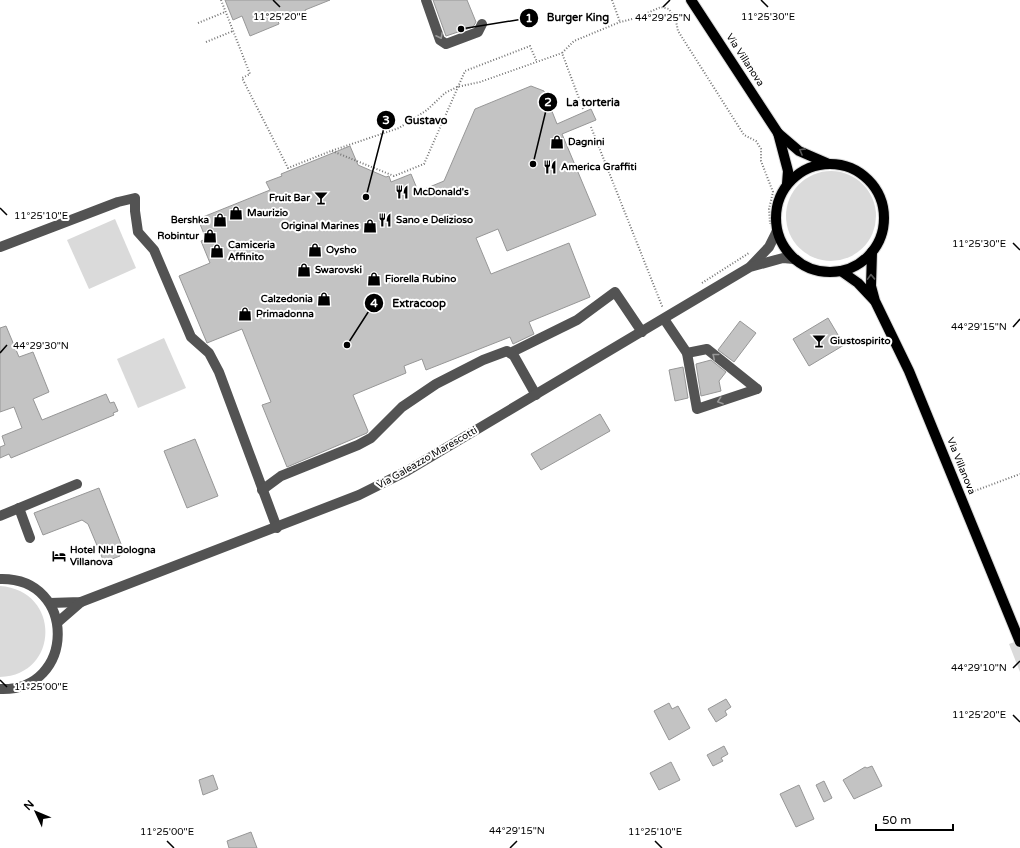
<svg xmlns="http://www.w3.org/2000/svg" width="1020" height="848" font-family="'Varela Round',sans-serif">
<rect width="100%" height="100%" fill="#fff"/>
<g fill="#dadada">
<circle cx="831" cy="216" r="45"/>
<path d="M 115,219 L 136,268 L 89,289 L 67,240 Z"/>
<path d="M 164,338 L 186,388 L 138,408 L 117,359 Z"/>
<path d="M 0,586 C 61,590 60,675 0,677 Z"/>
<path d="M 1020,640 L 1020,672 L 1009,644 Z"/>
</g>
<g fill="#c3c3c3" stroke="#979797">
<path d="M 225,0 L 330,0 L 305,10 L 306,13 L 295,17 L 294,14 L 278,21 L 279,24 L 250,36 L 242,16 L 233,20 Z"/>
<path d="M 433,0 L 467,0 L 476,22 L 473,27 L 446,36 Z"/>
<path d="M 531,86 L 544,91 L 557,124 L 591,109 L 596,120 L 562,134 L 596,215 L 507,251 L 498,229 L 476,238 L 491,274 L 569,243 L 590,297 L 529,322 L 534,334 L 513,344 L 510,337 L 426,370 L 422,359 L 404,366 L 406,373 L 353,395 L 368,431 L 367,433 L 287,467 L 262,405 L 271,402 L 242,329 L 207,343 L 179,276 L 210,263 L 201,241 L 206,239 L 198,219 L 270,190 L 266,182 L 282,176 L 281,174 L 350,146 L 358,165 L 386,177 L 389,176 L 391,182 L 411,174 L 418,191 L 427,188 L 444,181 L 475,109 Z"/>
<path d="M 828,318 L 844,345 L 809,366 L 793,339 Z"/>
<path d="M 740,321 L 756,333 L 734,362 L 718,350 Z"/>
<path d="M 6,326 L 19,357 L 33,352 L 49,392 L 33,399 L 42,420 L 106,394 L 110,403 L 114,402 L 118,411 L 113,413 L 114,415 L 11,458 L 9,454 L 0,458 L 0,447 L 5,445 L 2,436 L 22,428 L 14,407 L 0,412 L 0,328 Z"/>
<path d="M 711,360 L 726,372 L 719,381 L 721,391 L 701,396 L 696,364 Z"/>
<path d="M 683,367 L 688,398 L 675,401 L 669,370 Z"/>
<path d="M 600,414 L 610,431 L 541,470 L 531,454 Z"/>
<path d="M 195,439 L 218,496 L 187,508 L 164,451 Z"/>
<path d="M 99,488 L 123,549 L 118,551 L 120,556 L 104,562 L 88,524 L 82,520 L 43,535 L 34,513 Z"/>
<path d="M 726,699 L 731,707 L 725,711 L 727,715 L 716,722 L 708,709 Z"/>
<path d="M 669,703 L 672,709 L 678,706 L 690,728 L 669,740 L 654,711 Z"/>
<path d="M 724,746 L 728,754 L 721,758 L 723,761 L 713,766 L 707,755 Z"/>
<path d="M 671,762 L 680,780 L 659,790 L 650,773 Z"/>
<path d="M 872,766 L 882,786 L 854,799 L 843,780 L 865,767 L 867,768 Z"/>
<path d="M 213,775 L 218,789 L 203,795 L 199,780 Z"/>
<path d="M 824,781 L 832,798 L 824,802 L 816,785 Z"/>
<path d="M 799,785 L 814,819 L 796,827 L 780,794 Z"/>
<path d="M 251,832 L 257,848 L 229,848 L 227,841 Z"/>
</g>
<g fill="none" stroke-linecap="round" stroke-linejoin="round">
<g stroke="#dbdbdb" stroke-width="12">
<g id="major">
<path d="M 691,0 L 778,133 L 788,171 L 787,184"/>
<path d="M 778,133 L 799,151 L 829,164"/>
<circle cx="830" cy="218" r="54"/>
<path d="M 872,252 L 871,286 L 875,301 L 909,371 L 1020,642"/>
<path d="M 841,271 L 858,283 L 874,300"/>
</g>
</g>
<g stroke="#757575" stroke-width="2" stroke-dasharray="1 2" stroke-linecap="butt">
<path d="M 221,0 L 250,74 L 242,78 L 288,168 L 331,151 L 399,128 L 427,110 L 445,93 L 457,87 L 480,82 L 562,53"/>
<path d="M 612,0 L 620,22"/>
<path d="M 198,23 L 225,12"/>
<path d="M 206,42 L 233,31"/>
<path d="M 583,109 L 562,53 L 574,41 L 620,22 L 636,18 L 661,7 L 669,9 L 676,21 L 678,31 L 744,135 L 756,141 L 761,149 L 761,161 L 773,192 L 769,209 L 770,224"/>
<path d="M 591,127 L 662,306 L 664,306"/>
<path d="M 332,151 L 394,176 L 424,164 L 465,71 L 530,46 L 537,62"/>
<path d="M 702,283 L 749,253"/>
<path d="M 969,493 L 1020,474"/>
</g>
<g stroke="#535353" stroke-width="10">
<path d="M 426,0 L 440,40 L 446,44 L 478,32 L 482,24"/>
<path d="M 0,247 L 118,202 L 135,198 L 135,211 L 138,232 L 154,250 L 191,337 L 209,353 L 219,372 L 277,528"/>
<path d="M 751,266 L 769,247 L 777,231"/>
<path d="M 664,319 L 687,353 L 697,409 L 757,389"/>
<path d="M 510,353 L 577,320 L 615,292 L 642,332"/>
<path d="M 687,353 L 707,349 L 757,389"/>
<path d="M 262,490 L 281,476 L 358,445 L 371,438 L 402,407 L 436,384 L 483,360 L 507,351 L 514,356 L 536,395"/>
<path d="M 19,508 L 30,538"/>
<path d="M 0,516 L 77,484"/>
<path d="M 0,579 C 78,577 76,692 0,689"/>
<path d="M 50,603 L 81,602 L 359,495 L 407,471 L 750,267 L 783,258 L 794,259"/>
<path d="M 58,622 L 81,602"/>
</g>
<use href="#major" stroke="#000" stroke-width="10"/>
</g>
<defs><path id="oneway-chevron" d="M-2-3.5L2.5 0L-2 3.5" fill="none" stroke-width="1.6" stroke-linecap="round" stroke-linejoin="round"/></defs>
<g stroke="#989898">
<use href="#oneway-chevron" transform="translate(440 36) rotate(63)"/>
<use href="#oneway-chevron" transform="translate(715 356) rotate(-141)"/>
<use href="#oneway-chevron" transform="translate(720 401) rotate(161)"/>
</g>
<g stroke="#595959">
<use href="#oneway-chevron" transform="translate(802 151) rotate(-151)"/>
<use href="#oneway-chevron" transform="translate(871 277) rotate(-92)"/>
</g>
<path fill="none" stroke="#000" stroke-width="1.5" d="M 273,0 L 280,7M 761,0 L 768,7M 663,7 L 670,0M 0,208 L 7,215M 1013,243 L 1020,250M 1013,327 L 1020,319M 0,353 L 7,345M 1013,668 L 1020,661M 0,680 L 7,687M 1013,715 L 1020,722M 167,841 L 174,848M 655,841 L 662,848M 510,848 L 517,841"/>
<defs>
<g id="shop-bare" transform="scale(1.08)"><path d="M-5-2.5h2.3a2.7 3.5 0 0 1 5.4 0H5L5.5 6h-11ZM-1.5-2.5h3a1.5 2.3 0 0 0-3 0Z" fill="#000" stroke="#fff" stroke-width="2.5" paint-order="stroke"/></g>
<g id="restaurant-bare" transform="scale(1.08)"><path d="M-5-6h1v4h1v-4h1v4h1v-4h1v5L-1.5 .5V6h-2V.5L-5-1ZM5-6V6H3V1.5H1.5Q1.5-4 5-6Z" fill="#000" stroke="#fff" stroke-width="2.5" paint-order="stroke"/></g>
<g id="bar-bare" transform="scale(1.08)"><path d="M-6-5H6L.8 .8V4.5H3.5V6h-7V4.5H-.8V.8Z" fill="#000" stroke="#fff" stroke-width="2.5" paint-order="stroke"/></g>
<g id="hotel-bare" transform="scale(1.08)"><path d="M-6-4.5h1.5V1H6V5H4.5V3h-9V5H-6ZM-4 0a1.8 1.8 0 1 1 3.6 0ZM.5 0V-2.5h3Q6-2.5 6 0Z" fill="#000" stroke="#fff" stroke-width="2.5" paint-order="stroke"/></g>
</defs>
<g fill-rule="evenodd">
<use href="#shop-bare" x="557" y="142"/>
<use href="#restaurant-bare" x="550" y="167"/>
<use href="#restaurant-bare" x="402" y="192"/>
<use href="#bar-bare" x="321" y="198"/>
<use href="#shop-bare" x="236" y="213"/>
<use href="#shop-bare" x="220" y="220"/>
<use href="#restaurant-bare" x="385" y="220"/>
<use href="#shop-bare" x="370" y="226"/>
<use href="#shop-bare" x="210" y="236"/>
<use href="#shop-bare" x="315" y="250"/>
<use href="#shop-bare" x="217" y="251"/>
<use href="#shop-bare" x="304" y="270"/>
<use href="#shop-bare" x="374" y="279"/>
<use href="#shop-bare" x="324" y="299"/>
<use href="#shop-bare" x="245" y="314"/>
<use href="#bar-bare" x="819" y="341"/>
<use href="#hotel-bare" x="59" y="556"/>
</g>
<g text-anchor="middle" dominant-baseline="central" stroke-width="4" stroke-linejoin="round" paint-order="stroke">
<g font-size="10" fill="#000" stroke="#fff">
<text transform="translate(745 60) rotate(57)">Via Villanova</text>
<text transform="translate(427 458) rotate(-30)">Via Galeazzo Marescotti</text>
<text transform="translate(961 466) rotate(68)">Via Villanova</text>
</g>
<g font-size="10" font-weight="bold" fill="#000" stroke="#fff" text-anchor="start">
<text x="568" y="142">Dagnini</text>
<text x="561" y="167">America Graffiti</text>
<text x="413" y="192">McDonald's</text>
<text x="310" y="198" text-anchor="end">Fruit Bar</text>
<text x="247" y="213">Maurizio</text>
<text x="209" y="220" text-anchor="end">Bershka</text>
<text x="396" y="220">Sano e Delizioso</text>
<text x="359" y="226" text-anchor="end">Original Marines</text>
<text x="199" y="236" text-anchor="end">Robintur</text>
<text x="228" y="245">Camiceria<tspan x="228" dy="12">Affinito</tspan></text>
<text x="326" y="250">Oysho</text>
<text x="315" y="270">Swarovski</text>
<text x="385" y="279">Fiorella Rubino</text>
<text x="313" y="299" text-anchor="end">Calzedonia</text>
<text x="256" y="314">Primadonna</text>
<text x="830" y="341">Giustospirito</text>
<text x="70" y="550">Hotel NH Bologna<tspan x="70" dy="12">Villanova</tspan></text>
</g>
</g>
<g font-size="10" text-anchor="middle" fill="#000" stroke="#fff" stroke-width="4" stroke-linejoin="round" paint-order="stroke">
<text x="280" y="20">11°25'20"E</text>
<text x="768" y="20">11°25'30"E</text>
<text x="663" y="21">44°29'25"N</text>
<text x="41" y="219">11°25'10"E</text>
<text x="979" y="247">11°25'30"E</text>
<text x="979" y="330">44°29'15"N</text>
<text x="41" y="349">44°29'30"N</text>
<text x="979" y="671">44°29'10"N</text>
<text x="41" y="690">11°25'00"E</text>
<text x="979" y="718">11°25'20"E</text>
<text x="517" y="834">44°29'15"N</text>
<text x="167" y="835">11°25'00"E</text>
<text x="655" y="835">11°25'10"E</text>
</g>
<path fill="none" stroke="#000" stroke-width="1.5" d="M461 29L529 18M533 164L548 102M366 197L386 120M347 345L374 303"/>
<g fill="#000" stroke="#fff" stroke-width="1.5">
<circle cx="461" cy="29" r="4"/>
<circle cx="533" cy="164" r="4"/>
<circle cx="366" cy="197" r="4"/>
<circle cx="347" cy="345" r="4"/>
<circle cx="529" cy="18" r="10"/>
<circle cx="548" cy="102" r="10"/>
<circle cx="386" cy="120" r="10"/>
<circle cx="374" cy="303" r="10"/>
</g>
<g font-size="12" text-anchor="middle" font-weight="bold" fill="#fff">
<text x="529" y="22">1</text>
<text x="548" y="106">2</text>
<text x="386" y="124">3</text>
<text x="374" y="307">4</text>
</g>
<g font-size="11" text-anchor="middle" font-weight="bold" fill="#000" stroke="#fff" stroke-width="4" stroke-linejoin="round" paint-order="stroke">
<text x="578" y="21">Burger King</text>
<text x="593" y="106">La torteria</text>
<text x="426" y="124">Gustavo</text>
<text x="419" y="307">Extracoop</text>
</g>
<g transform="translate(36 812) rotate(314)" stroke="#ffffff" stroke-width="3" paint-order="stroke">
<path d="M0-3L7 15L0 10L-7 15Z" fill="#000000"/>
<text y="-6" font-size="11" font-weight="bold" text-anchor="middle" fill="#000000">N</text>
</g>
<path d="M876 824v6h77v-6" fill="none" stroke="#000000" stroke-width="2"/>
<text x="882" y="824" font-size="12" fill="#000000" stroke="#ffffff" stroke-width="3" paint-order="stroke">50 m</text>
</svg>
